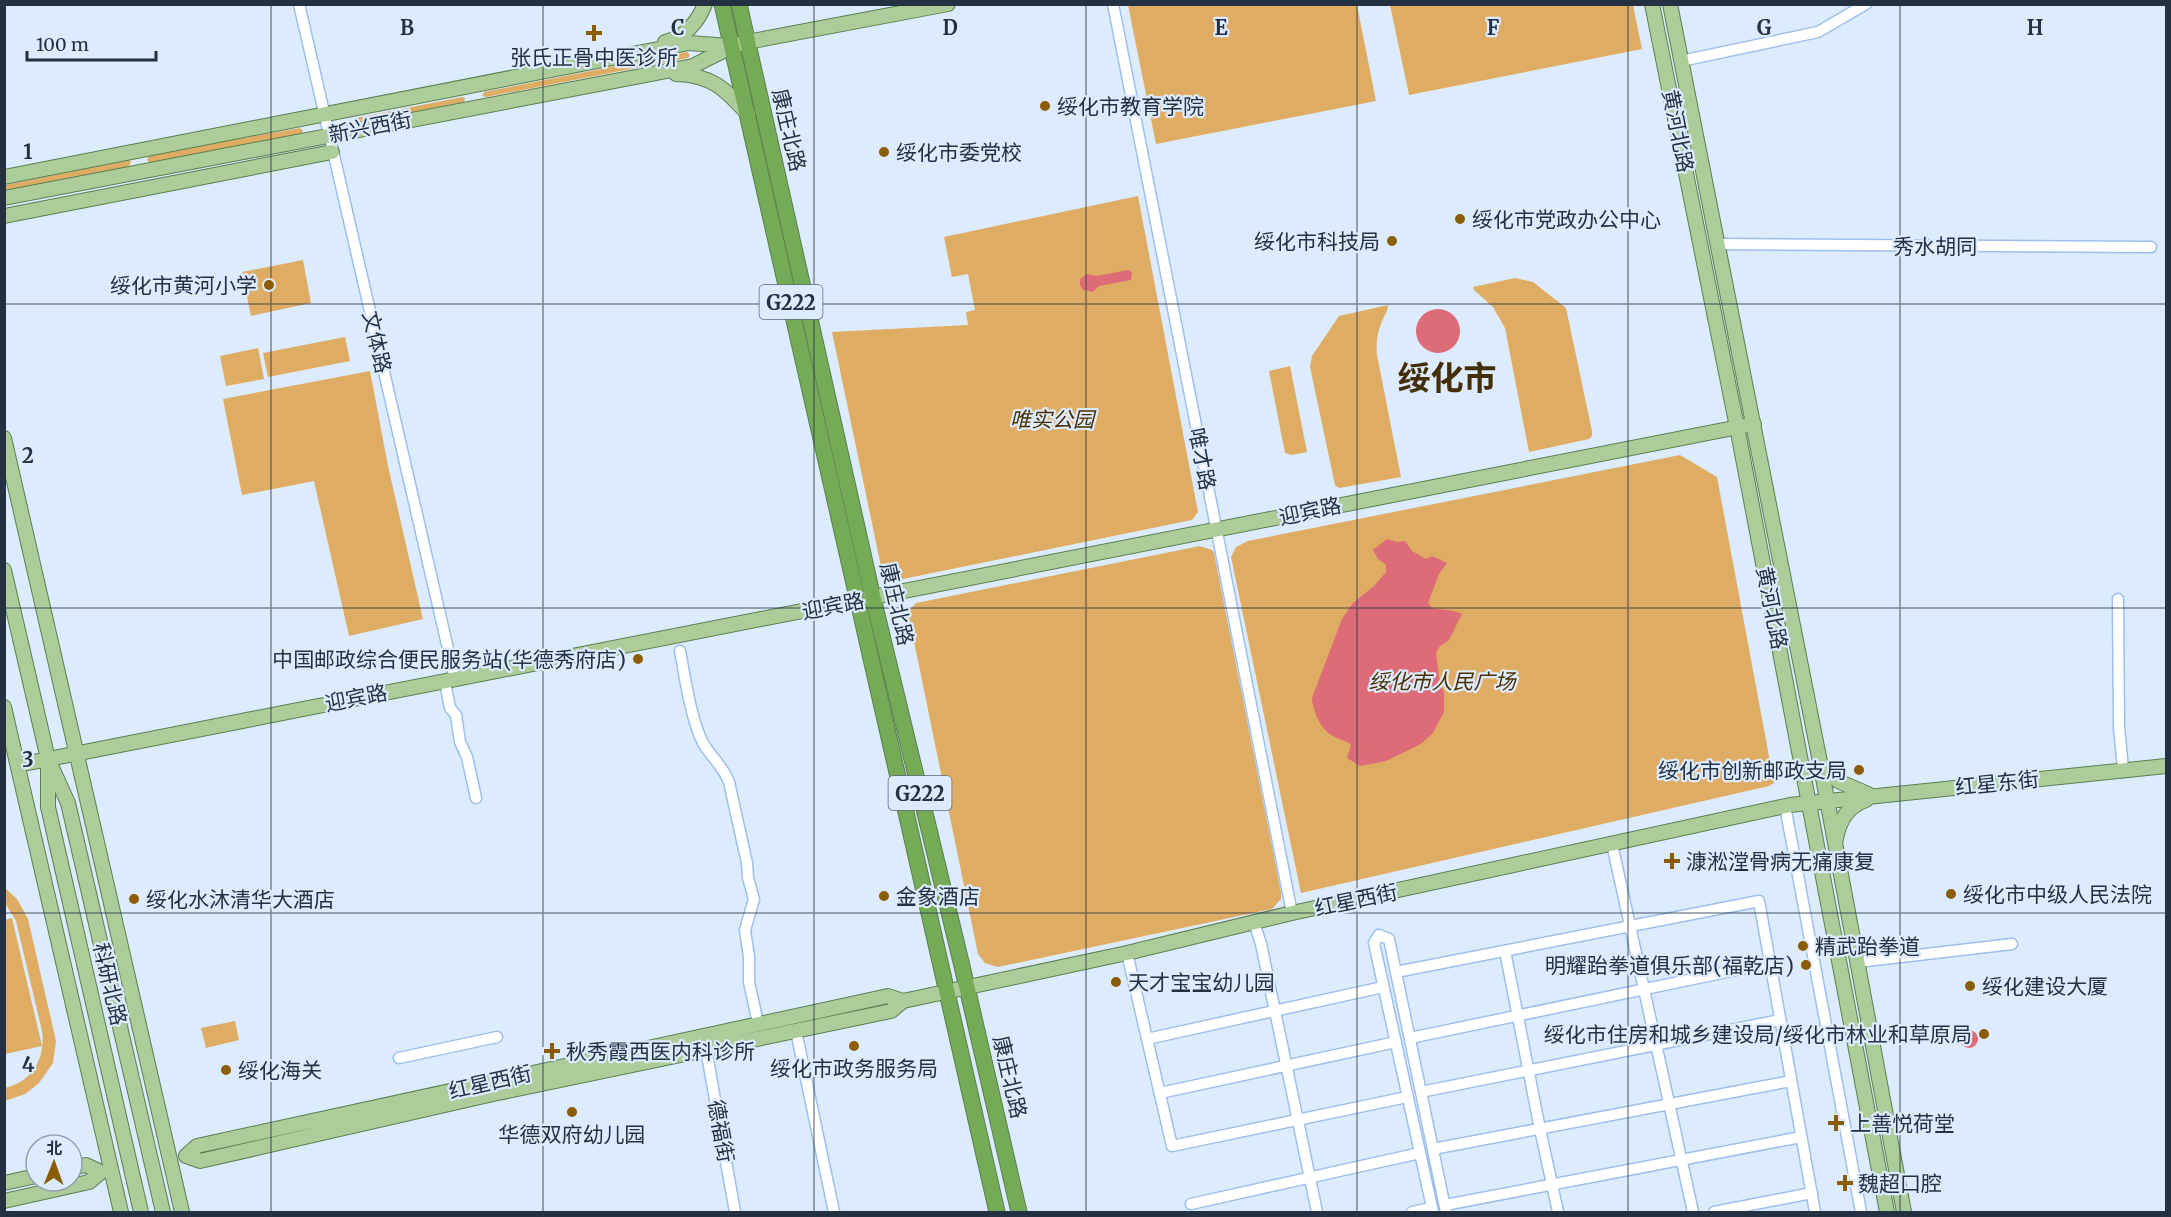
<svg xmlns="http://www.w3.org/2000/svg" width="2171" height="1217" font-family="Merriweather,'Noto Sans SC',serif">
<rect width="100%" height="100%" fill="#ddebfe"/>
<g fill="#dfac63">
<path d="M 1128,5 L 1357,5 L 1376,101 L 1156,144 Z"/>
<path d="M 1390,5 L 1633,5 L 1642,49 L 1409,95 Z"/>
<path d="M 687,52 L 690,55 L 688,58 L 486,97 L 482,96 L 484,92 Z"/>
<path d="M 462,97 L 465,98 L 464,102 L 357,124 L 355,121 L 356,118 Z"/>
<path d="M 300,128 L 303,131 L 301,135 L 150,163 L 147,160 L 149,155 Z"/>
<path d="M 128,160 L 131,161 L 129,167 L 5,191 L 5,185 Z"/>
<path d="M 1138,196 L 1198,512 L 1192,520 L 1187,521 L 893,581 L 886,580 L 883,576 L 832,332 L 968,325 L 966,312 L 975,310 L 968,274 L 952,277 L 944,237 Z"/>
<path d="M 303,260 L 311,303 L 251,316 L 242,272 Z"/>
<path d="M 1515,278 L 1533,282 L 1566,308 L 1592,431 L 1592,436 L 1589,439 L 1529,452 L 1505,328 L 1493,307 L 1474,290 L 1473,287 Z"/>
<path d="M 1388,305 C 1388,312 1383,317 1381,324 C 1377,334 1376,344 1377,355 L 1401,477 L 1339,488 L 1335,485 L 1310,367 L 1312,356 L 1339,316 Z"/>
<path d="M 345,337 L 350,361 L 268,377 L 263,353 Z"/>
<path d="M 258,348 L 264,379 L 226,386 L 220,356 Z"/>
<path d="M 1290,366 L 1307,452 L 1291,455 L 1285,453 L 1269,371 Z"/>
<path d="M 370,371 L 388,466 L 423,619 L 349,636 L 314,481 L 242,495 L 223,399 Z"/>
<path d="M 1680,455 L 1717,477 L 1774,783 L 1769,786 L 1301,893 L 1231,557 L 1236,547 L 1248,541 Z"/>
<path d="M 1200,546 L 1212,550 L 1214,553 L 1281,892 L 1281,899 L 1272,909 L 998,967 L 985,963 L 978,954 L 908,612 L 916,603 Z"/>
<path d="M 4,887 L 17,899 L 28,919 L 56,1041 L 53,1063 L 39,1083 L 25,1094 L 5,1101 L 5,1088 C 32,1082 46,1058 42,1031 L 16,921 L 5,903 Z"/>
<path d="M 12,918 L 42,1046 L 5,1054 L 5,920 Z"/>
<path d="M 235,1021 L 239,1040 L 206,1048 L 201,1028 Z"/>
</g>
<g fill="#dd6b78">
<path d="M 1129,270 L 1132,273 L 1131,280 L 1099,286 L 1093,292 L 1083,290 L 1080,285 L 1080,279 L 1087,274 L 1096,276 Z"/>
<circle cx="1438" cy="331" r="22"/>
<path d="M 1387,539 L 1397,542 L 1405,541 L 1412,551 L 1426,559 L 1432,556 L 1447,563 L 1439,574 L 1428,603 L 1432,608 L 1454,611 L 1462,614 L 1449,640 L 1439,647 L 1436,653 L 1439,677 L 1444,693 L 1444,712 L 1433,733 L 1421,744 L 1386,761 L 1360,766 L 1347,758 L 1351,745 C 1345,740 1340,740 1333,736 C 1320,729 1313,711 1312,698 L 1342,619 L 1353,603 L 1374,586 L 1386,572 L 1386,565 L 1378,559 L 1373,550 Z"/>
<circle cx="1969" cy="1039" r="9"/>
</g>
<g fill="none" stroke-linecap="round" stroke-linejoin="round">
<g stroke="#9dbfec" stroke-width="13">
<g id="minor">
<path d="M 299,4 L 455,679"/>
<path d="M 1113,4 L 1292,913"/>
<path d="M 1681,61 L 1818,32 L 1866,4"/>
<path d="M 1718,244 L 2151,247"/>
<path d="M 2118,599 L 2119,727 L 2123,769"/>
<path d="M 680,651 C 685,677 691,720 703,743 C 711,757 723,766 729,782 L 747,863 L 748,878 L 754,899 L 745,930 L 749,957 L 749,982 L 758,1023"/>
<path d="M 445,682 L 450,708 L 456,715 L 460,742 L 467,757 L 476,798"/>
<path d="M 1785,806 L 1861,1212"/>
<path d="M 1612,844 L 1693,1212"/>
<path d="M 1254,922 L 1261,944 L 1317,1212"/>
<path d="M 1505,951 L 1540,1129 L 1558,1212"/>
<path d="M 1127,953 L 1172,1146 L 1407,1097"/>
<path d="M 1858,962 L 2012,944"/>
<path d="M 1396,972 L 1759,901 L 1815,1212"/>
<path d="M 796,1031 L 834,1212"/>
<path d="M 1410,1038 L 1770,963"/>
<path d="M 1147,1039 L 1383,987"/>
<path d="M 706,1049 L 735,1212"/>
<path d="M 399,1058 L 497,1037"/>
<path d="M 1421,1092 L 1780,1020"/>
<path d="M 1160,1093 L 1396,1042"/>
<path d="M 1433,1149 L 1791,1081"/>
<path d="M 1191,1204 L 1420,1153"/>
<path d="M 1445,1205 L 1801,1137"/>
<path d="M 1412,1212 L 1432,1208"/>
<path d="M 1433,1212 L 1374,943 L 1379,935 L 1389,939 L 1446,1212"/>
<path d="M 1714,1212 L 1812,1193"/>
</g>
</g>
<g stroke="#58804f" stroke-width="16">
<g id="major">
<path d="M 1652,4 L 1737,427 L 1887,1212"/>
<path d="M 1670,4 L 1820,762 L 1904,1212"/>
<path d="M 665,42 C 684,38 698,22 705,4"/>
<path d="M 676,74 C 712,75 725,89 748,114"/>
<path d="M 4,177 L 689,43 L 730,46"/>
<path d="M 4,198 L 693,66 L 733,46 L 747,42 L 948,4"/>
<path d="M 4,216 L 332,152"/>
<path d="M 4,438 L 182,1212"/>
<path d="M 4,570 L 48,759 L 68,803 L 163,1212"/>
<path d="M 4,707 L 121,1212"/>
<path d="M 1820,763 L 1838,781 L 1868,794"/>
<path d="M 48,764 L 48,807 L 141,1212"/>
<path d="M 18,765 L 1754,424"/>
<path d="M 1836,839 C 1839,821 1848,806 1866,800"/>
<path d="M 888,996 L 903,1001 L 891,1011 L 493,1094 L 200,1161 L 186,1156 L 197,1146 Z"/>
<path d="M 903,1001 L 1127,953 L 1292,913 L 1790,805 L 2166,766"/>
<path d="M 4,1183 L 36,1176"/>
<path d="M 4,1201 L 89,1182 L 101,1172 L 86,1165 L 72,1168"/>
</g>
</g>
<g stroke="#58804f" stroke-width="17">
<g id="highway">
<path d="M 722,4 L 997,1212"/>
<path d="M 739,4 L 873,598 L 962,966 L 1019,1212"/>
</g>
</g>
<use href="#minor" stroke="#fff" stroke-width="10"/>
<use href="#major" stroke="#accc9a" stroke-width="14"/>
<use href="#highway" stroke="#75aa56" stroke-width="15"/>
</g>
<path fill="none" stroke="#233142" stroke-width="1.5" stroke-opacity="0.55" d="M 271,4 L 271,1212M 543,4 L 543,1212M 814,4 L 814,1212M 1086,4 L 1086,1212M 1357,4 L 1357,1212M 1628,4 L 1628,1212M 1900,4 L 1900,1212M 4,304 L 2166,304M 4,608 L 2166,608M 4,913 L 2166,913"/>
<g fill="#8b5d01" stroke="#ddebfe" stroke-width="2">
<path d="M591 24h6v6h6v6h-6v6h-6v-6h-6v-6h6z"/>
<circle cx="1045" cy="106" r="6"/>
<circle cx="884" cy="152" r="6"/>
<circle cx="1460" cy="219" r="6"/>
<circle cx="1392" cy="241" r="6"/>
<circle cx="269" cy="285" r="6"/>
<circle cx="638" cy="659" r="6"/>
<circle cx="1859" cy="770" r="6"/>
<path d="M1669 852h6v6h6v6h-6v6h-6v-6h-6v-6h6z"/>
<circle cx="1951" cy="894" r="6"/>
<circle cx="884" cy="896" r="6"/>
<circle cx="134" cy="899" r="6"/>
<circle cx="1803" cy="946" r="6"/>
<circle cx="1806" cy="965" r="6"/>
<circle cx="1116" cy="982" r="6"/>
<circle cx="1970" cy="986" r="6"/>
<circle cx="1984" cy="1034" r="6"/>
<circle cx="854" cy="1046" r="6"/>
<path d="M549 1042h6v6h6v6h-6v6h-6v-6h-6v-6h6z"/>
<circle cx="226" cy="1070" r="6"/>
<circle cx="572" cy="1112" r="6"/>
<path d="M1833 1114h6v6h6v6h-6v6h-6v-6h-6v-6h6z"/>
<path d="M1842 1174h6v6h6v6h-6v6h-6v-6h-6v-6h6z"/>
</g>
<g text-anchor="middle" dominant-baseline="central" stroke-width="4.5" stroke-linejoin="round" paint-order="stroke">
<g fill="#ddebfe" stroke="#5b697a" stroke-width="1.5">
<rect x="759.5" y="285" width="63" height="34" rx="4.5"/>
<rect x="888.5" y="776" width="63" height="34" rx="4.5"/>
</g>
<g font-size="20" font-weight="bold" fill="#233142">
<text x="791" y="302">G222</text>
<text x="920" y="793">G222</text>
</g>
<g font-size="21" fill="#233142" stroke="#ddebfe" text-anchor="start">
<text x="594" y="57" text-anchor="middle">张氏正骨中医诊所</text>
<text x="1057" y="106">绥化市教育学院</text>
<text x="896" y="152">绥化市委党校</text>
<text x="1472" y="219">绥化市党政办公中心</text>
<text x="1380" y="241" text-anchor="end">绥化市科技局</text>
<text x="257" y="285" text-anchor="end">绥化市黄河小学</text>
<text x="626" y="659" text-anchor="end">中国邮政综合便民服务站(华德秀府店)</text>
<text x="1847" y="770" text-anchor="end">绥化市创新邮政支局</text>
<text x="1686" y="861">漮淞漟骨病无痛康复</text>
<text x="1963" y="894">绥化市中级人民法院</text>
<text x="896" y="896">金象酒店</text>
<text x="146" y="899">绥化水沐清华大酒店</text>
<text x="1815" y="946">精武跆拳道</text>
<text x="1794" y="965" text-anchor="end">明耀跆拳道俱乐部(福乾店)</text>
<text x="1128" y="982">天才宝宝幼儿园</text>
<text x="1982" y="986">绥化建设大厦</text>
<text x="1972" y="1034" text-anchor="end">绥化市住房和城乡建设局/绥化市林业和草原局</text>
<text x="566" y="1051">秋秀霞西医内科诊所</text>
<text x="854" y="1068" text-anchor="middle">绥化市政务服务局</text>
<text x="238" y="1070">绥化海关</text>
<text x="1850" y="1123">上善悦荷堂</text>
<text x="572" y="1134" text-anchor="middle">华德双府幼儿园</text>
<text x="1858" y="1183">魏超口腔</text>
</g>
<g font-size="21" fill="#233142" stroke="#ddebfe">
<text transform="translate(370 127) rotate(-11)">新兴西街</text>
<text transform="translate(789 130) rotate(77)">康庄北路</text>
<text transform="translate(1678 131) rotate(79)">黄河北路</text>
<text x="1935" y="246">秀水胡同</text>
<text transform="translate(377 342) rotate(77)">文体路</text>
<text transform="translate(1202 459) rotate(79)">唯才路</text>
<text transform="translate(1310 511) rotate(-12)">迎宾路</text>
<text transform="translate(897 604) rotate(77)">康庄北路</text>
<text transform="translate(833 606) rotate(-11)">迎宾路</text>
<text transform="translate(1772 608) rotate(79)">黄河北路</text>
<text transform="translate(356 698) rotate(-11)">迎宾路</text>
<text transform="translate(1997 783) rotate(-6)">红星东街</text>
<text transform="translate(1356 900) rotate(-12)">红星西街</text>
<text transform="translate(110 984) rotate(77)">科研北路</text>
<text transform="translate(1010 1077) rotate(77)">康庄北路</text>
<text transform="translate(490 1082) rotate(-13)">红星西街</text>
<text transform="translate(721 1131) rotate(80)">德福街</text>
</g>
<g font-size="21" font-style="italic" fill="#4a2f01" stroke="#ddebfe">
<text x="1052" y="419">唯实公园</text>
<text x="1442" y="681">绥化市人民广场</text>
</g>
<g font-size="33" font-weight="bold" fill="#442e08" stroke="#ddebfe">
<text x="1447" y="378">绥化市</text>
</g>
</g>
<g font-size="20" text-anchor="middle" font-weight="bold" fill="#233142" stroke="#ddebfe" stroke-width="4.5" stroke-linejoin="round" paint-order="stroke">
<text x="407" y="35">B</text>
<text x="678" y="35">C</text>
<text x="950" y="35">D</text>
<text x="1221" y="35">E</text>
<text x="1493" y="35">F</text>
<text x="1764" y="35">G</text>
<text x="2035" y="35">H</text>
<text x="28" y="159">1</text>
<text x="28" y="463">2</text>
<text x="28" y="767">3</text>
<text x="28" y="1072">4</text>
</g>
<rect width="2171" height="1217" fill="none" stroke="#233142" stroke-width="12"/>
<g transform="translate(54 1163) rotate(1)"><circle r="28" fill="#ddebfe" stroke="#93a1b3" stroke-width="1.5"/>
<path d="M0-4.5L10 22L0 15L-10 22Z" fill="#8b5d01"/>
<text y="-9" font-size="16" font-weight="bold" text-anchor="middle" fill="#233142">北</text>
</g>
<path d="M27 51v9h129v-9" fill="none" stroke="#233142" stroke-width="3"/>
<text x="36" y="51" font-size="18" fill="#233142" stroke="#ddebfe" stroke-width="4.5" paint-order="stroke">100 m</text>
</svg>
